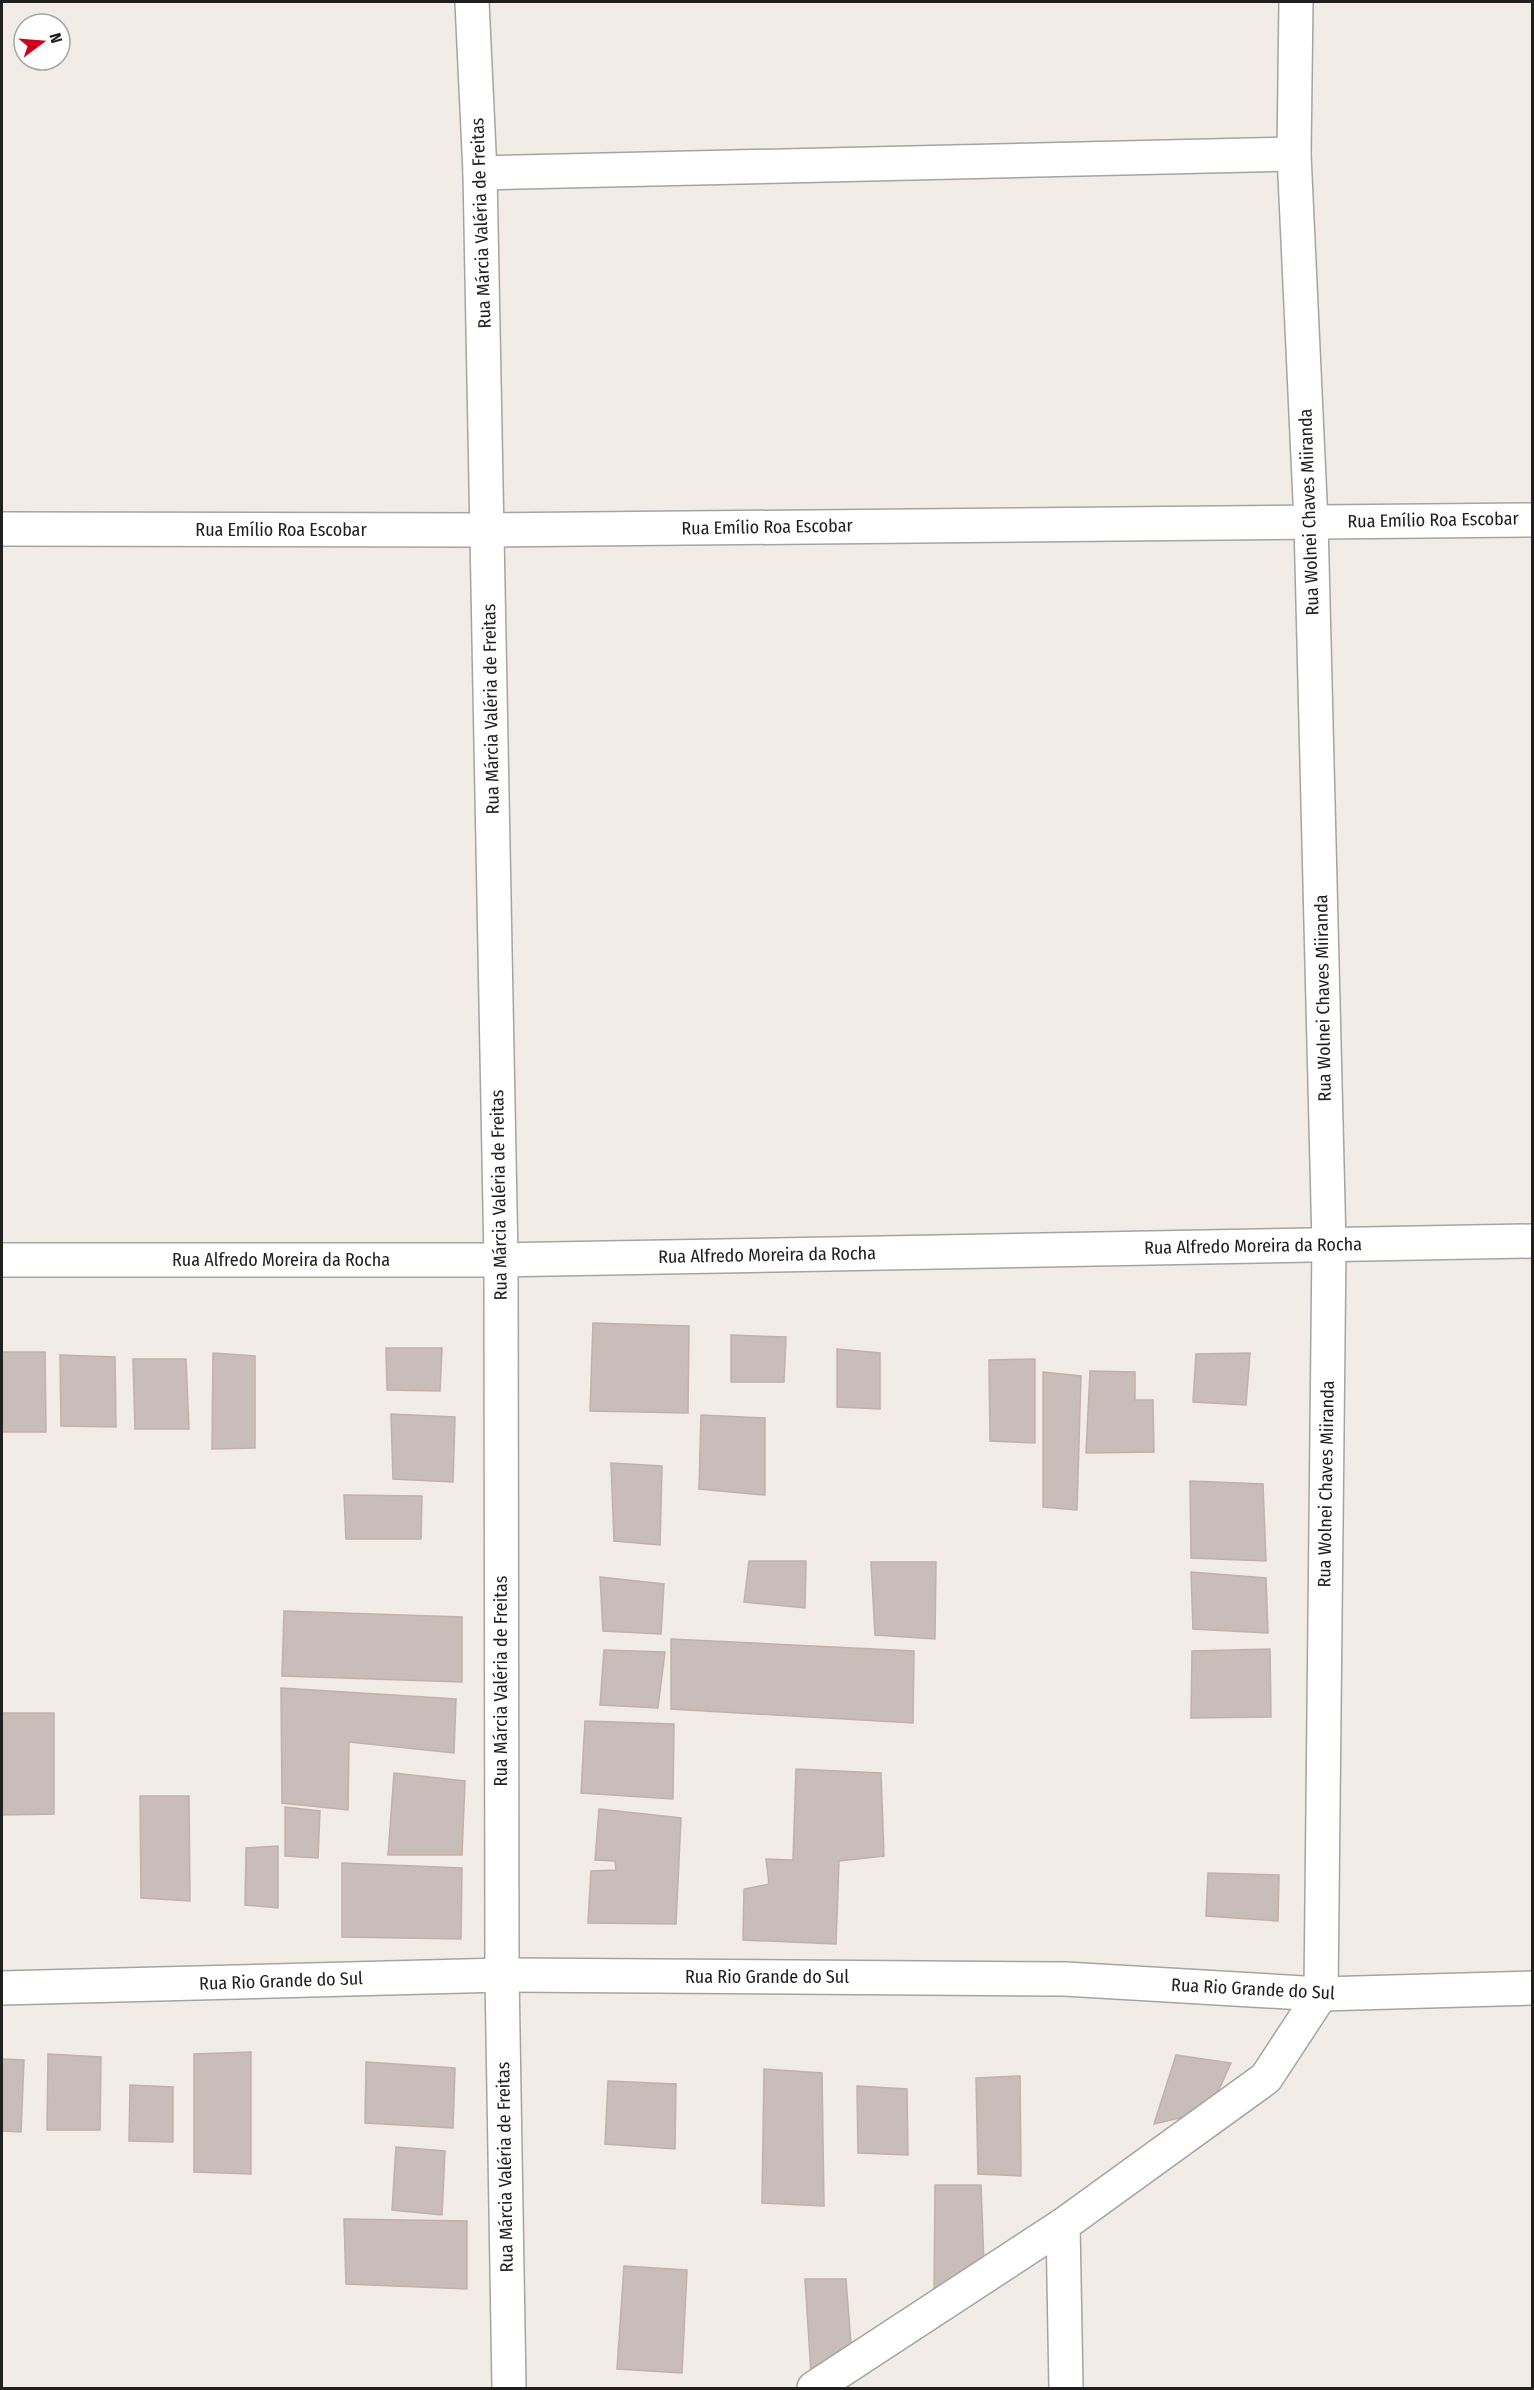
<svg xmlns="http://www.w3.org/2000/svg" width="1534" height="2390" font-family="'Fira Sans Condensed',sans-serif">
<rect width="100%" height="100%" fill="#f1ece6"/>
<g fill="#c9bdb9" stroke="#c4b0a8" stroke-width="1.5">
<path d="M 593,1323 L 689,1326 L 688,1413 L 590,1411 Z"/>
<path d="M 731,1335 L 786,1337 L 784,1382 L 731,1382 Z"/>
<path d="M 386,1348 L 442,1348 L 440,1391 L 387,1390 Z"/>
<path d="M 837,1349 L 880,1353 L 880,1409 L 837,1407 Z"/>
<path d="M 2,1352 L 45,1352 L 46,1432 L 2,1432 Z"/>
<path d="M 213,1353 L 255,1356 L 255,1448 L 212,1449 Z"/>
<path d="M 1250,1353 L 1246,1405 L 1193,1402 L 1196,1354 Z"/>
<path d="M 60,1355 L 115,1357 L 116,1427 L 61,1426 Z"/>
<path d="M 133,1359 L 186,1359 L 189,1429 L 135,1429 Z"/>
<path d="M 1035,1359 L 1035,1443 L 990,1441 L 989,1360 Z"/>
<path d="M 1090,1371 L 1135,1372 L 1135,1400 L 1153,1400 L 1154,1452 L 1086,1453 Z"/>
<path d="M 1043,1372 L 1081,1376 L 1077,1510 L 1043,1507 Z"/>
<path d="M 391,1414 L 455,1417 L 453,1482 L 393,1479 Z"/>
<path d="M 701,1415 L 765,1418 L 765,1495 L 699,1489 Z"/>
<path d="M 611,1463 L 662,1466 L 660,1545 L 614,1541 Z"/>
<path d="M 1190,1481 L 1263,1484 L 1266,1561 L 1191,1558 Z"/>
<path d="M 344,1495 L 422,1496 L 421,1539 L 346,1539 Z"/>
<path d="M 749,1561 L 806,1561 L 805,1608 L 744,1602 Z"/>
<path d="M 871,1562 L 936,1562 L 935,1639 L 875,1635 Z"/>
<path d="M 1191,1572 L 1266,1578 L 1268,1633 L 1193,1629 Z"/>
<path d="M 600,1577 L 664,1584 L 661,1634 L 603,1631 Z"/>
<path d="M 284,1611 L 462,1617 L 462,1682 L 282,1676 Z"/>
<path d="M 671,1639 L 914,1651 L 913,1723 L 671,1709 Z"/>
<path d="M 1270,1649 L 1271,1717 L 1191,1718 L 1192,1651 Z"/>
<path d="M 604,1650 L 665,1652 L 658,1708 L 600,1705 Z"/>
<path d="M 281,1688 L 456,1699 L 454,1753 L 349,1742 L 348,1810 L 282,1803 Z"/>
<path d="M 2,1713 L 54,1713 L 54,1814 L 2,1815 Z"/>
<path d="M 585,1721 L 674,1724 L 673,1799 L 581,1793 Z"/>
<path d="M 796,1769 L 881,1773 L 884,1856 L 839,1861 L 836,1944 L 743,1940 L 744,1889 L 769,1884 L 766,1859 L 793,1860 Z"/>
<path d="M 394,1773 L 465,1781 L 462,1855 L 388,1855 Z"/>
<path d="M 140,1796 L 189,1796 L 190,1901 L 141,1898 Z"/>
<path d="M 285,1807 L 320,1811 L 318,1858 L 285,1856 Z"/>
<path d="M 599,1809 L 681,1818 L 676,1924 L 588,1923 L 591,1871 L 616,1870 L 615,1861 L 595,1860 Z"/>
<path d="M 278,1846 L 278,1908 L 245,1905 L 246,1848 Z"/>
<path d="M 342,1863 L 462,1868 L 461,1939 L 342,1937 Z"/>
<path d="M 1208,1873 L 1279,1875 L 1278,1921 L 1206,1916 Z"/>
<path d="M 251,2052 L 251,2174 L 194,2172 L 194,2054 Z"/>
<path d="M 48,2054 L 101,2057 L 100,2130 L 47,2130 Z"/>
<path d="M 1176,2055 L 1231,2063 L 1209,2111 L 1154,2124 Z"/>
<path d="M 2,2059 L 24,2060 L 21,2132 L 2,2131 Z"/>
<path d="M 366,2062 L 455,2068 L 453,2128 L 365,2123 Z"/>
<path d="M 764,2069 L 822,2073 L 824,2206 L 762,2203 Z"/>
<path d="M 1020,2076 L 1021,2176 L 978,2174 L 976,2078 Z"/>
<path d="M 608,2081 L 676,2084 L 675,2149 L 605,2144 Z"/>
<path d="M 130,2085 L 173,2087 L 173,2142 L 129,2141 Z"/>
<path d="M 857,2086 L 907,2089 L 908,2155 L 858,2153 Z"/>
<path d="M 396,2147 L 445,2151 L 442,2215 L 392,2210 Z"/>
<path d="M 935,2185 L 981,2185 L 984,2264 L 934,2295 Z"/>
<path d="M 344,2219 L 467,2221 L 467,2289 L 346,2284 Z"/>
<path d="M 624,2266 L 687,2270 L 682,2373 L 617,2369 Z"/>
<path d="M 805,2279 L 846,2279 L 852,2357 L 811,2374 Z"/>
</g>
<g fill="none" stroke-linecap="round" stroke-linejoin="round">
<g stroke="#a4a4a4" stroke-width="36">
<g id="minor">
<path d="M 472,2 L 480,173 L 501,1260 L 502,1975 L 509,2388"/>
<path d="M 480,173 L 1294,154"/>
<path d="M 2,529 L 488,530 L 1532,520"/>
<path d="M 2,1260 L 501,1260 L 1532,1241"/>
<path d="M 2,1988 L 502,1975 L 1065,1979 L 1321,1994 L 1532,1988"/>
<path d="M 1063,2225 L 1066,2388"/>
<path d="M 814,2388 L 1063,2225 L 1266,2078 L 1321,1994 L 1329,1244 L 1311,522 L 1294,154 L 1296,2"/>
</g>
</g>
<use href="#minor" stroke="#fff" stroke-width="33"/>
</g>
<g text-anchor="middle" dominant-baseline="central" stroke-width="6" stroke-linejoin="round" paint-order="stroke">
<g font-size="18" fill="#202020" stroke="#fff">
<text transform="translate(481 223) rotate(-92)">Rua Márcia Valéria de Freitas</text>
<text transform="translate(1309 512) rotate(-92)">Rua Wolnei Chaves Miiranda</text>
<text transform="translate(1433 520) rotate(-1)">Rua Emílio Roa Escobar</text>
<text transform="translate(767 527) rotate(-1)">Rua Emílio Roa Escobar</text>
<text x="281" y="530">Rua Emílio Roa Escobar</text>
<text transform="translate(491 709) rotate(-91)">Rua Márcia Valéria de Freitas</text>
<text transform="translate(1323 998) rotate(-91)">Rua Wolnei Chaves Miiranda</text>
<text transform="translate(499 1195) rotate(-91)">Rua Márcia Valéria de Freitas</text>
<text transform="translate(1253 1246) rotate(-1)">Rua Alfredo Moreira da Rocha</text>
<text transform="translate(767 1255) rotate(-1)">Rua Alfredo Moreira da Rocha</text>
<text x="281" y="1260">Rua Alfredo Moreira da Rocha</text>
<text transform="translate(1326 1484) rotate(-89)">Rua Wolnei Chaves Miiranda</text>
<text transform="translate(501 1681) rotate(-90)">Rua Márcia Valéria de Freitas</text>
<text x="767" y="1977">Rua Rio Grande do Sul</text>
<text transform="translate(281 1981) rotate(-2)">Rua Rio Grande do Sul</text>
<text transform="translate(1253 1989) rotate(3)">Rua Rio Grande do Sul</text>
<text transform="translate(505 2167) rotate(-91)">Rua Márcia Valéria de Freitas</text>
</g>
</g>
<rect width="1534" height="2390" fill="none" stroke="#202020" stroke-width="6"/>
<g transform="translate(42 42) rotate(74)"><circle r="28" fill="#ffffff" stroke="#a6a6a6" stroke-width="1.5"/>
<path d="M0-4.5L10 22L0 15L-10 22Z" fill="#d0001c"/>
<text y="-9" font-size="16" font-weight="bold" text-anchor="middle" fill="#202020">N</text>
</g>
</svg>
